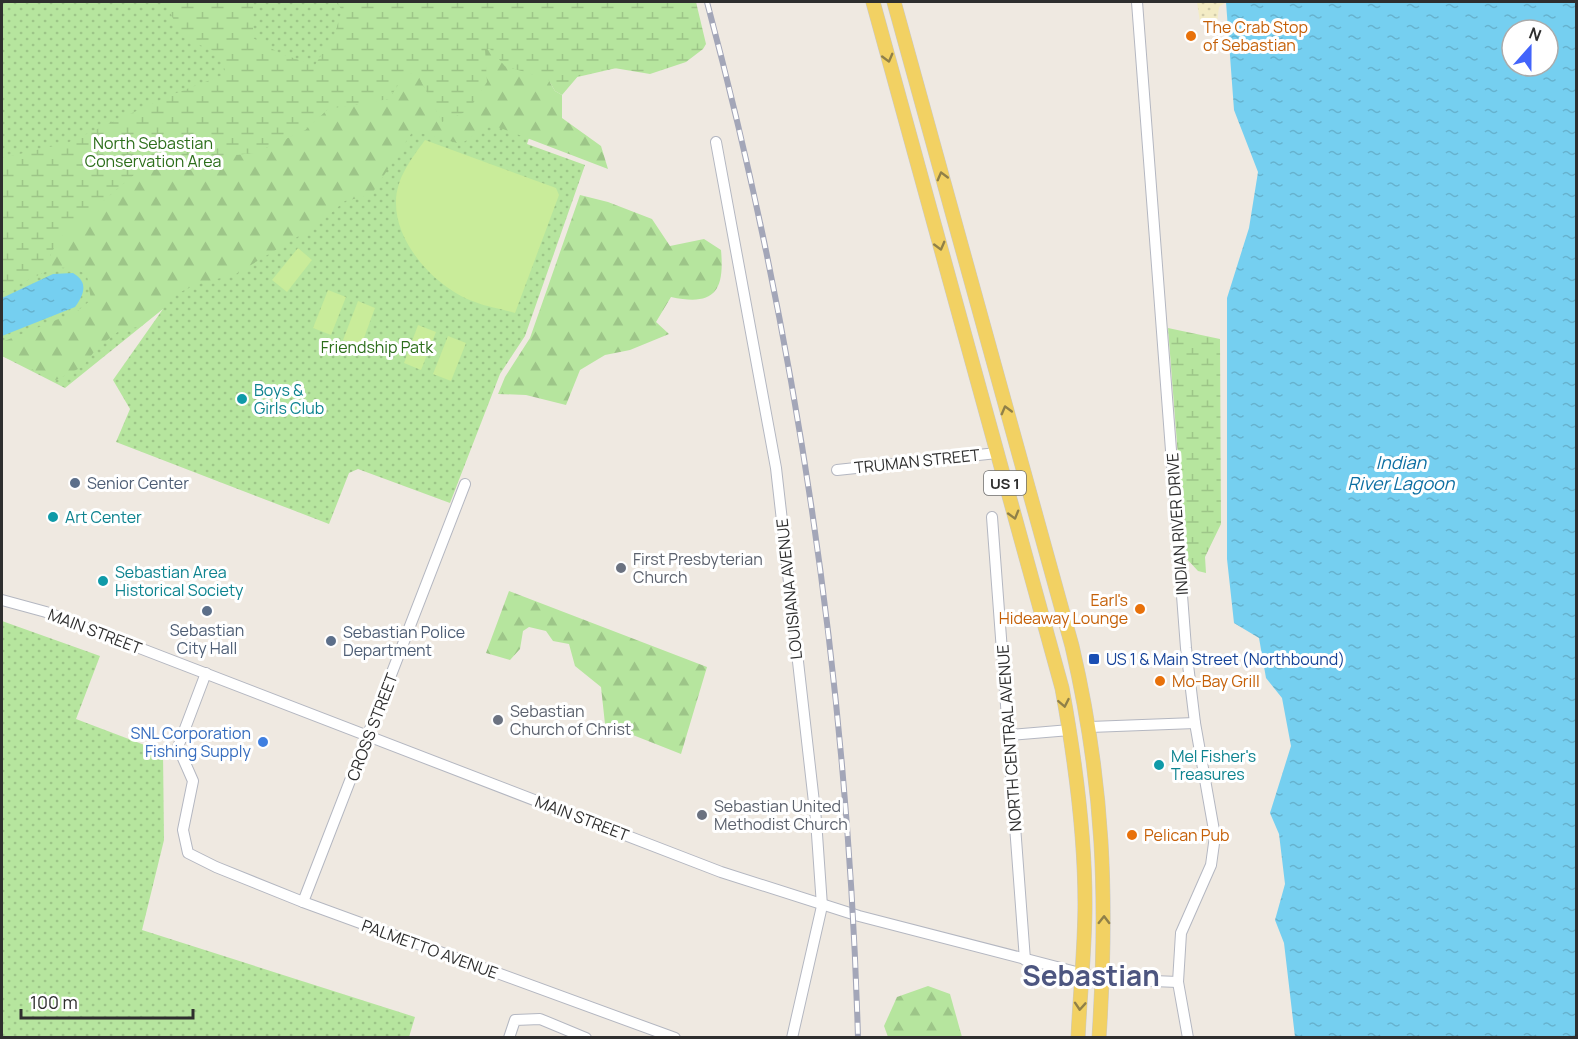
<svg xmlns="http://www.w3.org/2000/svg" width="1578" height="1039" font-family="Manrope,sans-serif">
<defs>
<pattern id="grass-dots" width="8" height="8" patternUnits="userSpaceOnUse" patternTransform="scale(1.5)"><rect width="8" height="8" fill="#b6e59e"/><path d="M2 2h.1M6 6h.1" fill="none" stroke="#9dc588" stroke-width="1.8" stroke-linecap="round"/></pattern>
<pattern id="forest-firs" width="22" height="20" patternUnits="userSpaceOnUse" patternTransform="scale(1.5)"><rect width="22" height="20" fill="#b6e59e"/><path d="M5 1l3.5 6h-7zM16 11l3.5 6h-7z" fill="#9dc588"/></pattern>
<pattern id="wetland-marsh" width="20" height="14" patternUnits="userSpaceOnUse" patternTransform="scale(1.5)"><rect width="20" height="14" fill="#b6e59e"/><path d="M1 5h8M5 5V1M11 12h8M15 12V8" fill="none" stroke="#9dc588"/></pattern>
<pattern id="sand-dots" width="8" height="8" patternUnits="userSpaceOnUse" patternTransform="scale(1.5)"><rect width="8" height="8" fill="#f3ecc5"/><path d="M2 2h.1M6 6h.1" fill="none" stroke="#d1cbaa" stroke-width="1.8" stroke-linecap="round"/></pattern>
<pattern id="water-ripples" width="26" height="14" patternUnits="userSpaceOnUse" patternTransform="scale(1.5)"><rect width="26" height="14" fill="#75cff0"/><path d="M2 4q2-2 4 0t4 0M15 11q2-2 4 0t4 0" fill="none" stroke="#66b2ce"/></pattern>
</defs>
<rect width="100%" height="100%" fill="#efe9e1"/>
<g fill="url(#grass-dots)">
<path d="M 2,2 L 685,2 L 699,49 L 547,84 L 527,144 L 585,165 L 525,336 L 500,374 L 450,503 L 358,469 L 349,473 L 329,524 L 116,442 L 130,409 L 113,380 L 163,309 L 65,388 L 2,356 Z"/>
<path d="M 2,621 L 100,656 L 76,719 L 163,752 L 164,840 L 142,930 L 415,1017 L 409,1037 L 2,1037 Z"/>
</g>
<g fill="url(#forest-firs)">
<path d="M 485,49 L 490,49 L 505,66 L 548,79 L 555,91 L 562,95 L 562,118 L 601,146 L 608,169 L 490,124 L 461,144 L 413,131 L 371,195 L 345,201 L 317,225 L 236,274 L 198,284 L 176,294 L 171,300 L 162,303 L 142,326 L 119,331 L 98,347 L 82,367 L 56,380 L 2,356 L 2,342 L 76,312 L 91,300 L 87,275 C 71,265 59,266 41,274 L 59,238 L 140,170 L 181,160 L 255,153 L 305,130 L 328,109 L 389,99 L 405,74 L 417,73 L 442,122 Z"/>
<path d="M 580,195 L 608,202 L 652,219 L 670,246 L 704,239 L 721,250 C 725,293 713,306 671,297 L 656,322 L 669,334 L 630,350 L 605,355 L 580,370 L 566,405 L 526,395 L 498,394 L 505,377 L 530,338 Z"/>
<path d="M 509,591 L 707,667 L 681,754 L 605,724 L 601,687 L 575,666 L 569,644 L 553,641 L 546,631 L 529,627 L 523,631 L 520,649 L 510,660 L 486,653 Z"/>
<path d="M 928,986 L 950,994 L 962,1037 L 888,1037 L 884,1026 L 897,997 Z"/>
</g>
<g fill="url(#wetland-marsh)">
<path d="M 165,2 L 253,2 L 253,38 L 281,54 L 315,65 L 335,33 L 342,10 L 336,2 L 696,2 L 706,44 L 703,49 L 686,62 L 650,74 L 614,68 L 579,75 L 562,95 L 555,91 L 548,79 L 505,66 L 490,49 L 485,49 L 487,82 L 468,111 L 442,122 L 417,73 L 405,74 L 389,99 L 328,109 L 305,130 L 255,153 L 181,160 L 140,170 L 59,238 L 41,274 L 2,292 L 2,158 L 67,143 L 171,95 L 226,74 L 220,54 L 182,37 Z"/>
<path d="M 1168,328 L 1220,339 L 1221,524 L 1205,557 L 1206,573 L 1198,571 L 1186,558 Z"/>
</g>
<path fill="url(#sand-dots)" d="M 1197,2 L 1226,2 L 1219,7 L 1217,23 L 1200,22 Z"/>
<g fill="#c9ec9a">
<path d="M 425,140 L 556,188 L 559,195 L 515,313 C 502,309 487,307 475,302 C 437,289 395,244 396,202 C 396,178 412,158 425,140 Z"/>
<path d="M 298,248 L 312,260 L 287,292 L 272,280 Z"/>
<path d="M 328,290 L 346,297 L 331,335 L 313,328 Z"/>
<path d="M 358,301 L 375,308 L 361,346 L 343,340 Z"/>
<path d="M 418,325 L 436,332 L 421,370 L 404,363 Z"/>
<path d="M 448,336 L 466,343 L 451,381 L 433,374 Z"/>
</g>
<g fill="url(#water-ripples)" fill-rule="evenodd">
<path d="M 1226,2 L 1576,2 L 1576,1037 L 1295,1037 L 1284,943 L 1275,920 L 1285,884 L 1279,834 L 1270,813 L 1291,746 L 1282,698 L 1266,678 L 1259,638 L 1234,623 L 1227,559 L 1227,298 L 1249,228 L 1258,172 L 1234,110 ZM 1512,30 L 1548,30 L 1548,66 L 1512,66 Z"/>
<path d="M 73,273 C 88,282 85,293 75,307 L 2,336 L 2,298 L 53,274 Z"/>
</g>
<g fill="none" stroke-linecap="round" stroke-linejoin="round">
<g stroke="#b4b7c1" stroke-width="12">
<g id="minor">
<path d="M 1137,2 L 1186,648 L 1195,723 L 1215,836 L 1211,865 L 1181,933 L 1178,982 L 1188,1038"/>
<path d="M 716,142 L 776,468 L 816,820 L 822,906 L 792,1038"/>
<path d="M 837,470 L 997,453"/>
<path d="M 992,517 L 1025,960"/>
<path d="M 2,600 L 46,612 L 721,872 L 859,916 L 1103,979 L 1178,982"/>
<path d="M 206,673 L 178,747 L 193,781 L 183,830 L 188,853 L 216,867 L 303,902 L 675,1038"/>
<path d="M 1090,727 L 1195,723"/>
<path d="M 1010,735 L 1070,730"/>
<path d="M 303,902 L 465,484"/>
<path d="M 509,1038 L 515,1020 L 540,1019 L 586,1038"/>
</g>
</g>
<g stroke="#c9c9c9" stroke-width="15">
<g id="major">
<path d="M 873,2 L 1062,688 C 1075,759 1085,831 1085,904 C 1085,948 1080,993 1078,1038"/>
<path d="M 894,2 L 1072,646 C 1104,783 1108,898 1099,1038"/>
</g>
</g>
<use href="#minor" stroke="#fff" stroke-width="10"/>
<use href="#major" stroke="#f2d163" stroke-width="14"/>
<g stroke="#a3a6b8" stroke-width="6">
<path id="rail" d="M 707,2 C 797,339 848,688 858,1038"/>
</g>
<use href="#rail" stroke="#fff" stroke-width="4" stroke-dasharray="11" stroke-linecap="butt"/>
</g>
<defs><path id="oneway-chevron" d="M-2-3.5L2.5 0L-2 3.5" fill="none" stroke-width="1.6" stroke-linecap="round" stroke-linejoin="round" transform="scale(1.5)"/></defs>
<g stroke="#908048">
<use href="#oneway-chevron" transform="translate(888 58) rotate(75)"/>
<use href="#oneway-chevron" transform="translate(942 176) rotate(-105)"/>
<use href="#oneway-chevron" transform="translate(940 246) rotate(75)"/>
<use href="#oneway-chevron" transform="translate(1006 410) rotate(-105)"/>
<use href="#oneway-chevron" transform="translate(1014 515) rotate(74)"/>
<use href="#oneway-chevron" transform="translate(1064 703) rotate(79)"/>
<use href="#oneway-chevron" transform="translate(1104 920) rotate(-89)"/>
<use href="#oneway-chevron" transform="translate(1080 1006) rotate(94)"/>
</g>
<g fill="#e8710a" stroke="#fff" stroke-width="2">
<circle cx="1191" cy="36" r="6"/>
<circle cx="1140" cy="609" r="6"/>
<circle cx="1160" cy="681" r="6"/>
<circle cx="1132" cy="835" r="6"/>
</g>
<g fill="#0f9aa8" stroke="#fff" stroke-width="2">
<circle cx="242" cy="399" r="6"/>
<circle cx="53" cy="517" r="6"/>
<circle cx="103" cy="581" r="6"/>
<circle cx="1159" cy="765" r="6"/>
</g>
<g fill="#5c6f8a" stroke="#fff" stroke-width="2">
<circle cx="75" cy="483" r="6"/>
<circle cx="207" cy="611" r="6"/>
<circle cx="331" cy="641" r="6"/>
</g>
<g fill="#6b7280" stroke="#fff" stroke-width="2">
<circle cx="621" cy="568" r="6"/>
<circle cx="498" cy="720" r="6"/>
<circle cx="702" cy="815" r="6"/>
</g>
<rect fill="#1a4fb4" stroke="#fff" stroke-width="2" x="1088" y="653" width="12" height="12" rx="3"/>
<circle fill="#3f7fe0" stroke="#fff" stroke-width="2" cx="263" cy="742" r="6"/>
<g text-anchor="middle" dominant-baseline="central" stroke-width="6" stroke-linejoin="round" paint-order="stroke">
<rect fill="#fff" stroke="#6d6d6d" stroke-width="1.5" x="984" y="471" width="42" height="24" rx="4.5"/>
<g font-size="15" font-weight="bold" fill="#2e2e2e">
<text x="1005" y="483">US 1</text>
</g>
<g font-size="16" fill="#c56008" stroke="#fff" text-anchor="start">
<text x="1203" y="27">The Crab Stop<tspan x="1203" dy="18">of Sebastian</tspan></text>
<text x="1128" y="600" text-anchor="end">Earl's<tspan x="1128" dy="18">Hideaway Lounge</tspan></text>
<text x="1172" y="681">Mo-Bay Grill</text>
<text x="1144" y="835">Pelican Pub</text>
</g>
<g font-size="16" fill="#2c6e1b" stroke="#fff">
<text x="153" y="143">North Sebastian<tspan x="153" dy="18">Conservation Area</tspan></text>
<text x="377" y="347">Friendship Patk</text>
</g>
<g font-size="16" fill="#0d838f" stroke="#fff" text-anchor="start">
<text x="254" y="390">Boys &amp;<tspan x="254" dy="18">Girls Club</tspan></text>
<text x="65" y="517">Art Center</text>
<text x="115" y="572">Sebastian Area<tspan x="115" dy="18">Historical Society</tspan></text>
<text x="1171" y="756">Mel Fisher's<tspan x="1171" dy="18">Treasures</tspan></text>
</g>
<g font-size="16" fill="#2e2e2e" stroke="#fff">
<text transform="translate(917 461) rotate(-6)">TRUMAN STREET</text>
<text transform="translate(1177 524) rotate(-94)">INDIAN RIVER DRIVE</text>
<text transform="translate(789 589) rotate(-96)">LOUISIANA AVENUE</text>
<text transform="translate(95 631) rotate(21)">MAIN STREET</text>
<text transform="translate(372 727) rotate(-69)">CROSS STREET</text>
<text transform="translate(1009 738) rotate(-94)">NORTH CENTRAL AVENUE</text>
<text transform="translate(582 818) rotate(21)">MAIN STREET</text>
<text transform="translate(430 949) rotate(20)">PALMETTO AVENUE</text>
</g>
<g font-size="16" fill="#4e5e75" stroke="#fff" text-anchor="start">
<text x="87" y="483">Senior Center</text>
<text x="207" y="630" text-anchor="middle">Sebastian<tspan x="207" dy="18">City Hall</tspan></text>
<text x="343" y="632">Sebastian Police<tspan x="343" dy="18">Department</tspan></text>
</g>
<g font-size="16" fill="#5b616d" stroke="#fff" text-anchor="start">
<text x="633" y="559">First Presbyterian<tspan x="633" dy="18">Church</tspan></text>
<text x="510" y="711">Sebastian<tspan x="510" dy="18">Church of Christ</tspan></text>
<text x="714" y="806">Sebastian United<tspan x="714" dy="18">Methodist Church</tspan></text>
</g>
<g font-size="16" fill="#164399" stroke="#fff" text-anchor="start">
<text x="1106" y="659">US 1 &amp; Main Street (Northbound)</text>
</g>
<g font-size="16" fill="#366cbe" stroke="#fff" text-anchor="end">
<text x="251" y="733">SNL Corporation<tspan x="251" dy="18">Fishing Supply</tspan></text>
</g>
<g font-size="18" font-style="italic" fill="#0d6fa3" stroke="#fff">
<text x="1401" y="462">Indian<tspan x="1401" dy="21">River Lagoon</tspan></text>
</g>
<g font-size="28" font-weight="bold" fill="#4d5680" stroke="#fff">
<text x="1091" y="975">Sebastian</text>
</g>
</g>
<rect width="1578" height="1039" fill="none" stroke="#2e2e2e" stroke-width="6"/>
<g transform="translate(1530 48) rotate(21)"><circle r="28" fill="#ffffff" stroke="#ababab" stroke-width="1.5"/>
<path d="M0-4.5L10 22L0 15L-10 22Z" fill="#4264fb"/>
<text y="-9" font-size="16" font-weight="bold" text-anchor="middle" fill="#2e2e2e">N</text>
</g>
<path d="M21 1009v9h172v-9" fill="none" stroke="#2e2e2e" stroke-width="3"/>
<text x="30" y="1009" font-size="18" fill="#2e2e2e" stroke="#ffffff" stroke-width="4.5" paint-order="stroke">100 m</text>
</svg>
